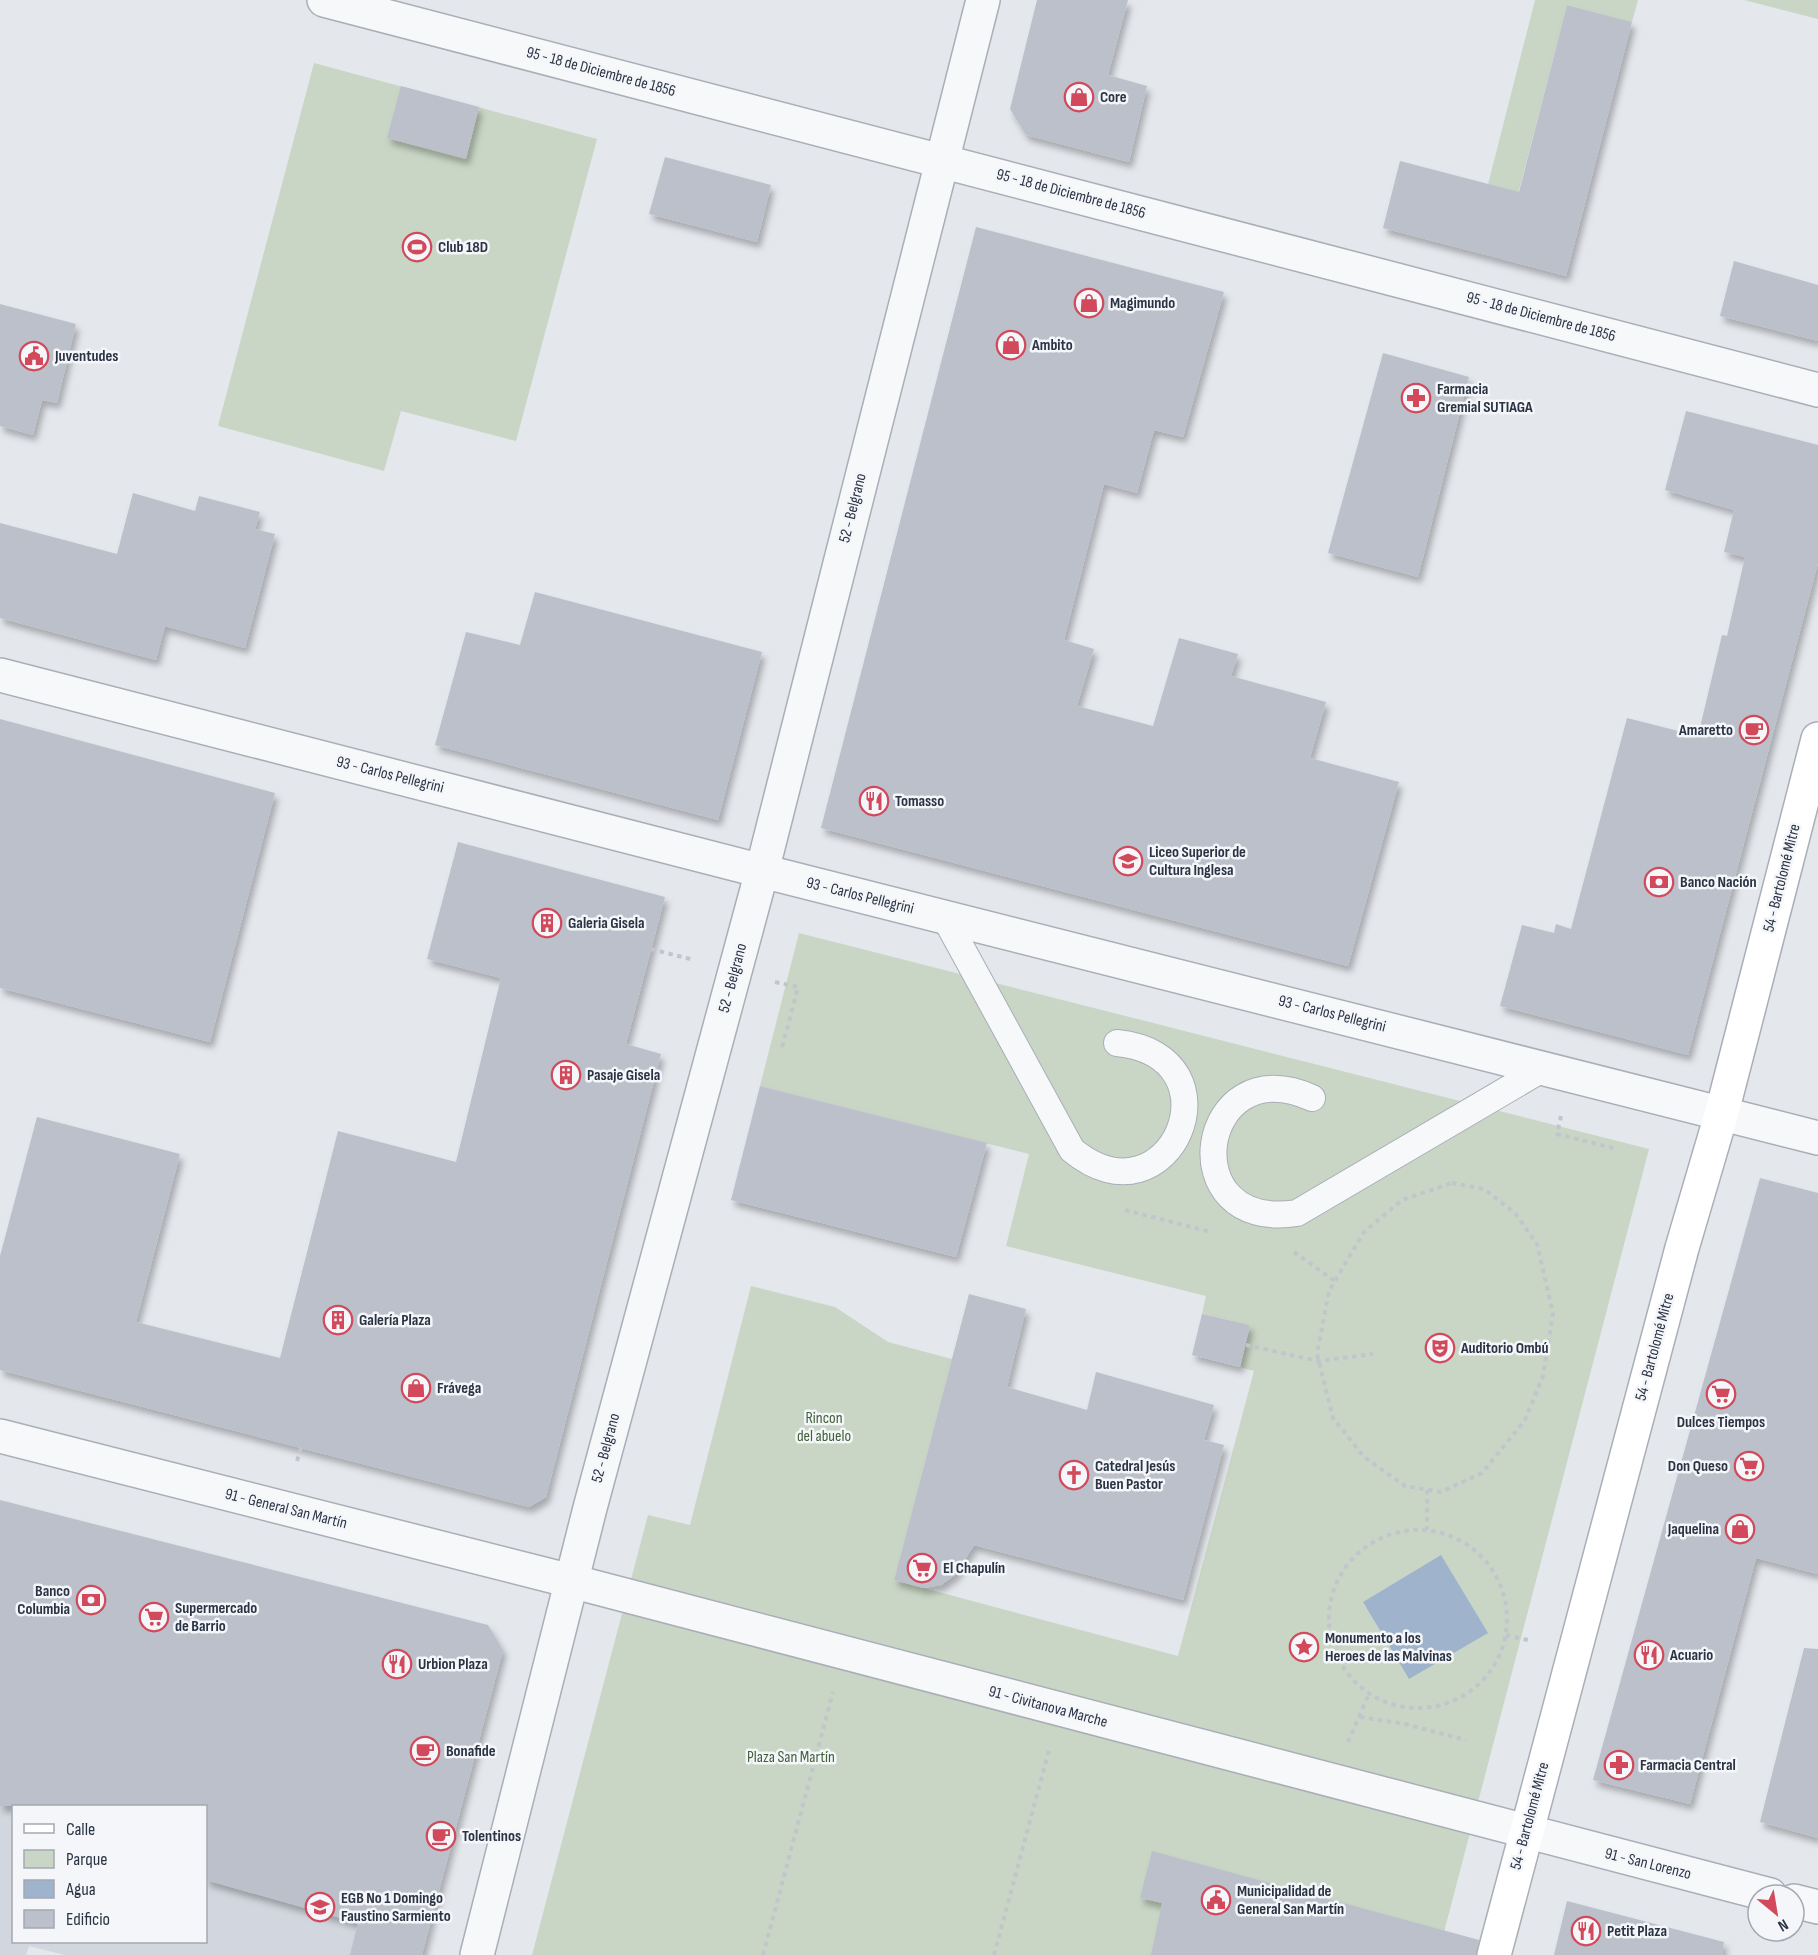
<svg xmlns="http://www.w3.org/2000/svg" width="1818" height="1955" font-family="'Sofia Sans Condensed',sans-serif">
<defs>
<filter id="shadow"><feDropShadow dx="3.5" dy="6" stdDeviation="3" flood-color="#0004"/></filter>
</defs>
<rect width="100%" height="100%" fill="#e4e7ec"/>
<path fill="#d2d6de" d="M 0,1759 L 188,1806 L 14,1806 L 14,1942 L 206,1942 L 206,1811 L 444,1872 L 422,1955 L 65,1955 L 29,1946 L 26,1955 L 0,1955 Z"/>
<g fill="#c9d6c5">
<path d="M 1535,0 L 1638,0 L 1632,22 L 1567,5 L 1501,259 L 1471,251 Z"/>
<path d="M 1744,0 L 1818,0 L 1818,19 Z"/>
<path d="M 314,63 L 597,139 L 516,441 L 401,411 L 384,471 L 218,426 Z"/>
<path d="M 799,933 L 1649,1149 L 1438,1955 L 532,1955 L 648,1515 L 690,1525 L 751,1286 L 835,1307 L 888,1342 L 952,1359 L 894,1580 L 1178,1656 L 1254,1371 L 1240,1367 L 1250,1325 L 1202,1314 L 1206,1296 L 1006,1246 L 1029,1154 L 760,1086 Z"/>
</g>
<path fill="#9fb4cc" d="M 1441,1555 L 1488,1633 L 1409,1679 L 1363,1602 Z"/>
<g fill="#bbc0ca" filter="url(#shadow)">
<path d="M 1037,0 L 1128,0 L 1108,75 L 1147,86 L 1129,162 L 1026,135 L 1010,109 Z"/>
<path d="M 1567,5 L 1632,22 L 1566,276 L 1383,228 L 1400,161 L 1519,192 Z"/>
<path d="M 401,86 L 479,107 L 466,159 L 387,138 Z"/>
<path d="M 665,157 L 771,185 L 757,242 L 649,214 Z"/>
<path d="M 976,227 L 1224,292 L 1183,437 L 1154,430 L 1137,493 L 1104,484 L 1064,640 L 1094,649 L 1077,706 L 1153,726 L 1179,638 L 1238,654 L 1231,676 L 1326,702 L 1310,758 L 1399,782 L 1348,966 L 821,828 Z"/>
<path d="M 1734,261 L 1818,285 L 1818,341 L 1720,316 Z"/>
<path d="M 0,304 L 76,324 L 57,403 L 42,400 L 33,435 L 0,426 Z"/>
<path d="M 1383,353 L 1469,377 L 1418,577 L 1328,553 Z"/>
<path d="M 1686,411 L 1818,445 L 1818,563 L 1688,1055 L 1500,1006 L 1522,925 L 1554,933 L 1556,924 L 1571,929 L 1627,718 L 1698,736 L 1722,635 L 1727,636 L 1745,557 L 1724,552 L 1734,510 L 1665,490 Z"/>
<path d="M 133,493 L 195,511 L 199,496 L 260,512 L 255,529 L 275,534 L 245,648 L 165,626 L 156,660 L 0,618 L 0,523 L 117,554 Z"/>
<path d="M 535,592 L 762,652 L 718,820 L 435,745 L 466,632 L 520,645 Z"/>
<path d="M 0,719 L 275,793 L 210,1042 L 0,988 Z"/>
<path d="M 458,842 L 665,897 L 626,1044 L 661,1054 L 546,1497 L 529,1507 L 0,1370 L 0,1256 L 37,1117 L 180,1154 L 136,1322 L 280,1358 L 338,1131 L 456,1162 L 501,978 L 427,959 Z"/>
<path d="M 760,1086 L 987,1143 L 956,1257 L 731,1200 Z"/>
<path d="M 1760,1178 L 1818,1193 L 1818,1574 L 1756,1558 L 1690,1804 L 1593,1780 Z"/>
<path d="M 969,1294 L 1026,1309 L 1007,1387 L 1087,1410 L 1096,1372 L 1214,1405 L 1204,1440 L 1224,1445 L 1183,1600 L 974,1545 L 956,1574 L 941,1585 L 924,1588 L 894,1580 Z"/>
<path d="M 1202,1314 L 1250,1325 L 1240,1367 L 1192,1355 Z"/>
<path d="M 0,1500 L 488,1625 L 503,1650 L 422,1955 L 350,1955 L 358,1923 L 206,1880 L 206,1806 L 0,1806 Z"/>
<path d="M 1804,1648 L 1818,1649 L 1818,1838 L 1760,1822 Z"/>
<path d="M 1152,1851 L 1479,1940 L 1476,1955 L 1151,1955 L 1162,1903 L 1140,1898 Z"/>
<path d="M 1567,1901 L 1724,1942 L 1722,1955 L 1554,1955 Z"/>
</g>
<g fill="none" stroke-linecap="round" stroke-linejoin="round">
<g stroke="#a9aeb7" stroke-width="28">
<g id="lane">
<path d="M 944,916 L 1072,1150 C 1170,1231 1244,1056 1117,1043"/>
<path d="M 1312,1098 C 1198,1046 1170,1233 1297,1213 L 1544,1068"/>
</g>
</g>
<g stroke="#a9aeb7" stroke-width="36">
<g id="street">
<path d="M 324,0 L 1818,390"/>
<path d="M 0,675 L 762,871 L 1818,1138"/>
<path d="M 0,1436 L 571,1581 L 1770,1895"/>
<path d="M 1794,1901 L 1818,1907"/>
<path d="M 477,1955 L 590,1508 L 762,871 L 983,0"/>
</g>
</g>
<g stroke="#a9aeb7" stroke-width="36">
<path id="secondary" d="M 1494,1955 L 1682,1248 L 1722,1112 L 1818,739"/>
</g>
<g stroke="#c2c5cb" stroke-width="4" stroke-dasharray="4.5 4.5" stroke-linecap="butt">
<path d="M 651,949 L 694,960"/>
<path d="M 775,982 L 798,987 L 782,1048"/>
<path d="M 1561,1116 L 1557,1134 L 1617,1149"/>
<path d="M 1452,1183 L 1484,1189 L 1515,1213 L 1537,1244 L 1553,1313 L 1543,1376 L 1525,1420 L 1482,1473 L 1441,1492 L 1405,1486 L 1364,1457 L 1333,1418 L 1317,1354 L 1329,1291 L 1364,1232 L 1402,1200 Z"/>
<path d="M 1125,1210 L 1211,1232"/>
<path d="M 1294,1252 L 1335,1281"/>
<path d="M 1246,1345 L 1318,1361 L 1373,1354"/>
<path d="M 297,1461 L 301,1448"/>
<path d="M 1427,1490 L 1427,1530"/>
<circle cx="1418" cy="1619" r="89"/>
<path d="M 1506,1635 L 1532,1641"/>
<path d="M 1360,1717 L 1405,1724 L 1466,1740"/>
<path d="M 1348,1742 L 1369,1694"/>
<path d="M 763,1955 L 833,1692"/>
<path d="M 994,1955 L 1049,1750"/>
</g>
<use href="#lane" stroke="#f7f8fa" stroke-width="26"/>
<use href="#street" stroke="#f7f8fa" stroke-width="33"/>
<use href="#secondary" stroke="#fff" stroke-width="33"/>
</g>
<defs>
<g id="shop-ring" transform="scale(1.5)"><circle r="9.5" fill="#f4f6f9" stroke="#d1495b" stroke-width="1.5"/><path d="M-5-2.5h2.3a2.7 3.5 0 0 1 5.4 0H5L5.5 6h-11ZM-1.5-2.5h3a1.5 2.3 0 0 0-3 0Z" fill="#d1495b"/></g>
<g id="stadium-ring" transform="scale(1.5)"><circle r="9.5" fill="#f4f6f9" stroke="#d1495b" stroke-width="1.5"/><path d="M0-5a6.5 5 0 1 0 0 10a6.5 5 0 1 0 0-10ZM-3.5-1.8h7v3.6h-7Z" fill="#d1495b"/></g>
<g id="civic-ring" transform="scale(1.5)"><circle r="9.5" fill="#f4f6f9" stroke="#d1495b" stroke-width="1.5"/><path d="M-.6-6.5H3V-4.5H.6V-3L4-1V1h2V6H-6V1h2V-1L-.6-3ZM-1.2 2.5V6h2.4V2.5Z" fill="#d1495b"/></g>
<g id="pharmacy-ring" transform="scale(1.5)"><circle r="9.5" fill="#f4f6f9" stroke="#d1495b" stroke-width="1.5"/><path d="M-2-6h4v4h4v4h-4v4h-4v-4h-4v-4h4Z" fill="#d1495b"/></g>
<g id="cafe-ring" transform="scale(1.5)"><circle r="9.5" fill="#f4f6f9" stroke="#d1495b" stroke-width="1.5"/><path d="M-5.5-4.5H6V0H3Q3 3.5 0 3.5H-2.5Q-5.5 3.5-5.5 0ZM3-3.2v2h1.7v-2ZM-6 4.5H4V6H-6Z" fill="#d1495b"/></g>
<g id="restaurant-ring" transform="scale(1.5)"><circle r="9.5" fill="#f4f6f9" stroke="#d1495b" stroke-width="1.5"/><path d="M-5-6h1v4h1v-4h1v4h1v-4h1v5L-1.5 .5V6h-2V.5L-5-1ZM5-6V6H3V1.5H1.5Q1.5-4 5-6Z" fill="#d1495b"/></g>
<g id="school-ring" transform="scale(1.5)"><circle r="9.5" fill="#f4f6f9" stroke="#d1495b" stroke-width="1.5"/><path d="M0-5L7-2L0 1L-7-2ZM-4 1L0 2.5L4 1V4Q0 6-4 4Z" fill="#d1495b"/></g>
<g id="bank-ring" transform="scale(1.5)"><circle r="9.5" fill="#f4f6f9" stroke="#d1495b" stroke-width="1.5"/><path d="M-6-4H6V4H-6ZM0-2.3a2.3 2.3 0 1 0 0 4.6a2.3 2.3 0 1 0 0-4.6Z" fill="#d1495b"/></g>
<g id="building-ring" transform="scale(1.5)"><circle r="9.5" fill="#f4f6f9" stroke="#d1495b" stroke-width="1.5"/><path d="M-4-6H4V6H1V3H-1V6H-4ZM-2.5-4.3h1.7v1.8h-1.7ZM.8-4.3h1.7v1.8H.8ZM-2.5-1h1.7V.8h-1.7ZM.8-1h1.7V.8H.8Z" fill="#d1495b"/></g>
<g id="theatre-ring" transform="scale(1.5)"><circle r="9.5" fill="#f4f6f9" stroke="#d1495b" stroke-width="1.5"/><path d="M-5-5.5Q0-4 5-5.5V0Q5 5 0 6Q-5 5-5 0ZM-3.3-2.5H-1v1.5H-3.3ZM1-2.5H3.3v1.5H1ZM-2.8 1Q0 5.5 2.8 1Z" fill="#d1495b"/></g>
<g id="supermarket-ring" transform="scale(1.5)"><circle r="9.5" fill="#f4f6f9" stroke="#d1495b" stroke-width="1.5"/><path d="M-6-5.5h2.5l.6 2H6L4.5 2H-2.5L-4.4-4H-6ZM-1.5 3.2a1.3 1.3 0 1 0 .1 0ZM3 3.2a1.3 1.3 0 1 0 .1 0Z" fill="#d1495b"/></g>
<g id="church-ring" transform="scale(1.5)"><circle r="9.5" fill="#f4f6f9" stroke="#d1495b" stroke-width="1.5"/><path d="M-1.2-6h2.4v3.5h3.3v2.4h-3.3V6h-2.4V-.1h-3.3v-2.4h3.3Z" fill="#d1495b"/></g>
<g id="sight-ring" transform="scale(1.5)"><circle r="9.5" fill="#f4f6f9" stroke="#d1495b" stroke-width="1.5"/><path d="M0-6L1.8-2.2L6-1.7L2.9 1.2L3.7 5.4L0 3.3L-3.7 5.4L-2.9 1.2L-6-1.7L-1.8-2.2Z" fill="#d1495b"/></g>
</defs>
<g fill-rule="evenodd">
<use href="#shop-ring" x="1079" y="97"/>
<use href="#stadium-ring" x="417" y="247"/>
<use href="#shop-ring" x="1089" y="303"/>
<use href="#shop-ring" x="1011" y="345"/>
<use href="#civic-ring" x="34" y="356"/>
<use href="#pharmacy-ring" x="1416" y="398"/>
<use href="#cafe-ring" x="1754" y="730"/>
<use href="#restaurant-ring" x="874" y="801"/>
<use href="#school-ring" x="1128" y="861"/>
<use href="#bank-ring" x="1659" y="882"/>
<use href="#building-ring" x="547" y="923"/>
<use href="#building-ring" x="566" y="1075"/>
<use href="#building-ring" x="338" y="1320"/>
<use href="#theatre-ring" x="1440" y="1348"/>
<use href="#shop-ring" x="416" y="1388"/>
<use href="#supermarket-ring" x="1721" y="1394"/>
<use href="#supermarket-ring" x="1749" y="1466"/>
<use href="#church-ring" x="1074" y="1475"/>
<use href="#shop-ring" x="1740" y="1529"/>
<use href="#supermarket-ring" x="922" y="1568"/>
<use href="#bank-ring" x="91" y="1600"/>
<use href="#supermarket-ring" x="154" y="1617"/>
<use href="#sight-ring" x="1304" y="1647"/>
<use href="#restaurant-ring" x="1649" y="1655"/>
<use href="#restaurant-ring" x="397" y="1664"/>
<use href="#cafe-ring" x="425" y="1751"/>
<use href="#pharmacy-ring" x="1619" y="1765"/>
<use href="#cafe-ring" x="441" y="1836"/>
<use href="#civic-ring" x="1216" y="1900"/>
<use href="#school-ring" x="320" y="1907"/>
<use href="#restaurant-ring" x="1586" y="1931"/>
</g>
<g text-anchor="middle" dominant-baseline="central" stroke-width="5" stroke-linejoin="round" paint-order="stroke">
<g font-size="16" fill="#2b3445" stroke="#f4f6f9">
<text transform="translate(601 72) rotate(15)">95 - 18 de Diciembre de 1856</text>
<text transform="translate(1071 194) rotate(15)">95 - 18 de Diciembre de 1856</text>
<text transform="translate(1541 317) rotate(15)">95 - 18 de Diciembre de 1856</text>
<text transform="translate(853 508) rotate(-76)">52 - Belgrano</text>
<text transform="translate(390 775) rotate(14)">93 - Carlos Pellegrini</text>
<text transform="translate(1782 878) rotate(-76)">54 - Bartolomé Mitre</text>
<text transform="translate(860 896) rotate(14)">93 - Carlos Pellegrini</text>
<text transform="translate(733 978) rotate(-75)">52 - Belgrano</text>
<text transform="translate(1332 1014) rotate(14)">93 - Carlos Pellegrini</text>
<text transform="translate(1655 1347) rotate(-75)">54 - Bartolomé Mitre</text>
<text transform="translate(606 1448) rotate(-75)">52 - Belgrano</text>
<text transform="translate(286 1509) rotate(14)">91 - General San Martín</text>
<text transform="translate(1048 1707) rotate(15)">91 - Civitanova Marche</text>
<text transform="translate(1530 1816) rotate(-75)">54 - Bartolomé Mitre</text>
<text transform="translate(1648 1864) rotate(14)">91 - San Lorenzo</text>
</g>
<g font-size="16" font-weight="bold" fill="#2b3445" stroke="#f4f6f9" text-anchor="start">
<text x="1100" y="97">Core</text>
<text x="438" y="247">Club 18D</text>
<text x="1110" y="303">Magimundo</text>
<text x="1032" y="345">Ambito</text>
<text x="55" y="356">Juventudes</text>
<text x="1437" y="389">Farmacia<tspan x="1437" dy="18">Gremial SUTIAGA</tspan></text>
<text x="1733" y="730" text-anchor="end">Amaretto</text>
<text x="895" y="801">Tomasso</text>
<text x="1149" y="852">Liceo Superior de<tspan x="1149" dy="18">Cultura Inglesa</tspan></text>
<text x="1680" y="882">Banco Nación</text>
<text x="568" y="923">Galeria Gisela</text>
<text x="587" y="1075">Pasaje Gisela</text>
<text x="359" y="1320">Galería Plaza</text>
<text x="1461" y="1348">Auditorio Ombú</text>
<text x="437" y="1388">Frávega</text>
<text x="1721" y="1422" text-anchor="middle">Dulces Tiempos</text>
<text x="1095" y="1466">Catedral Jesús<tspan x="1095" dy="18">Buen Pastor</tspan></text>
<text x="1728" y="1466" text-anchor="end">Don Queso</text>
<text x="1719" y="1529" text-anchor="end">Jaquelina</text>
<text x="943" y="1568">El Chapulín</text>
<text x="70" y="1591" text-anchor="end">Banco<tspan x="70" dy="18">Columbia</tspan></text>
<text x="175" y="1608">Supermercado<tspan x="175" dy="18">de Barrio</tspan></text>
<text x="1325" y="1638">Monumento a los<tspan x="1325" dy="18">Heroes de las Malvinas</tspan></text>
<text x="1670" y="1655">Acuario</text>
<text x="418" y="1664">Urbion Plaza</text>
<text x="446" y="1751">Bonafide</text>
<text x="1640" y="1765">Farmacia Central</text>
<text x="462" y="1836">Tolentinos</text>
<text x="1237" y="1891">Municipalidad de<tspan x="1237" dy="18">General San Martín</tspan></text>
<text x="341" y="1898">EGB No 1 Domingo<tspan x="341" dy="18">Faustino Sarmiento</tspan></text>
<text x="1607" y="1931">Petit Plaza</text>
</g>
<g font-size="16" fill="#3f6138" stroke="#f4f6f9">
<text x="824" y="1418">Rincon<tspan x="824" dy="18">del abuelo</tspan></text>
<text x="791" y="1757">Plaza San Martín</text>
</g>
</g>
<rect x="12" y="1805" width="195" height="138" fill="#f4f6f9" stroke="#a4a8b1" stroke-width="1.5"/>
<rect x="24" y="1824" width="30" height="9" fill="#ffffff" stroke="#a4a8b1" stroke-width="1.5"/>
<text x="66" y="1835" font-size="18" fill="#2b3445">Calle</text>
<rect x="24" y="1850" width="30" height="18" fill="#c9d6c5" stroke="#a4a8b1" stroke-width="1.5"/>
<text x="66" y="1865" font-size="18" fill="#2b3445">Parque</text>
<rect x="24" y="1880" width="30" height="18" fill="#9fb4cc" stroke="#a4a8b1" stroke-width="1.5"/>
<text x="66" y="1895" font-size="18" fill="#2b3445">Agua</text>
<rect x="24" y="1910" width="30" height="18" fill="#bbc0ca" stroke="#a4a8b1" stroke-width="1.5"/>
<text x="66" y="1925" font-size="18" fill="#2b3445">Edificio</text>
<g transform="translate(1776 1913) rotate(150)"><circle r="28" fill="#f4f6f9" stroke="#a4a8b1" stroke-width="1.5"/>
<path d="M0-4.5L10 22L0 15L-10 22Z" fill="#d1495b"/>
<text y="-9" font-size="16" font-weight="bold" text-anchor="middle" fill="#2b3445">N</text>
</g>
</svg>
